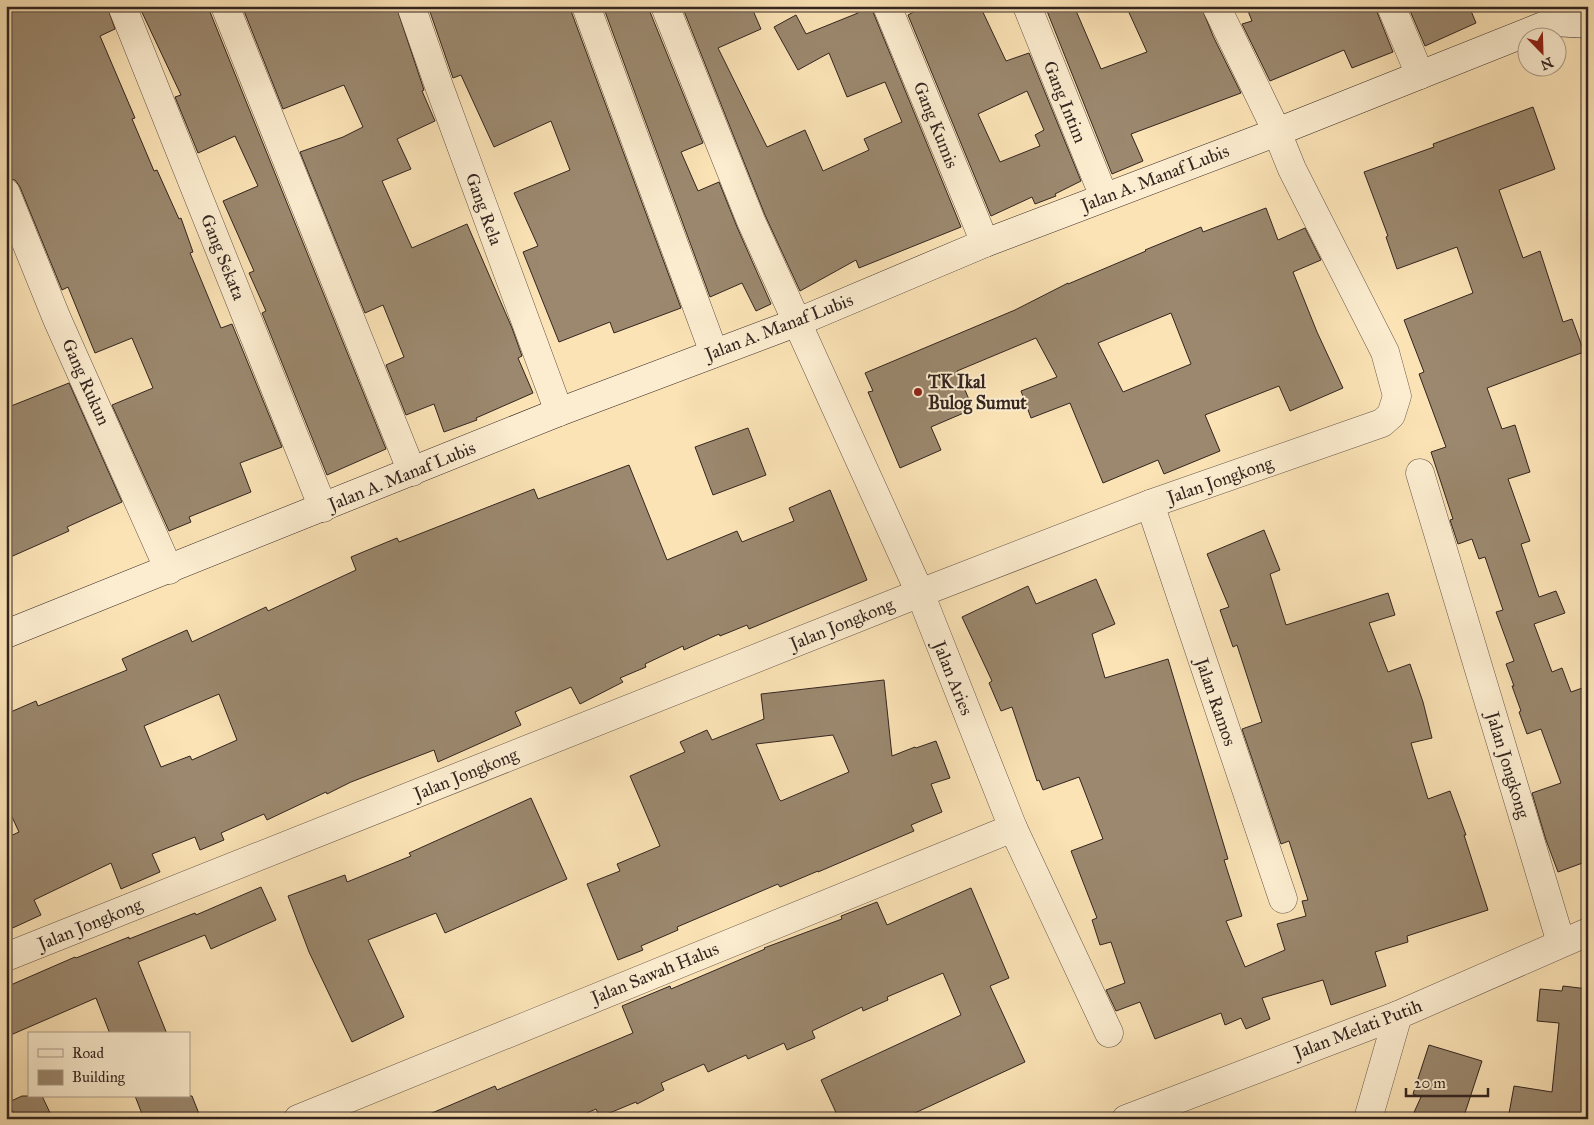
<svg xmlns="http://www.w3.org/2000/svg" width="1594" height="1125" font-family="'IM FELL Great Primer',serif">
<rect width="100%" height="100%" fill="#fbe3b6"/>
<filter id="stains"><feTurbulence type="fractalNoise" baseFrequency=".004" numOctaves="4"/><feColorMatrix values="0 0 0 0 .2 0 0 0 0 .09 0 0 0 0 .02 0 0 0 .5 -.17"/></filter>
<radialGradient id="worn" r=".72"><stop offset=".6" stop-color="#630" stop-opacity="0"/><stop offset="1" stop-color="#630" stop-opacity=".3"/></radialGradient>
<g fill="#9b886e" stroke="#332520" fill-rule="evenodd">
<path d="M 6,6 L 107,6 L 115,29 L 100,36 L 135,118 L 132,119 L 154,171 L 157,170 L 179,219 L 181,218 L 193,252 L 190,253 L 221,328 L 232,324 L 282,447 L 240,463 L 251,492 L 189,517 L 191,522 L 169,531 L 112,405 L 153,388 L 132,338 L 95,353 L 68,287 L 62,290 L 20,187 L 15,180 L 6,178 Z"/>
<path d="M 139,6 L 210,6 L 210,12 L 386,449 L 327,475 L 262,313 L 266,311 L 249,273 L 254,271 L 223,201 L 258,186 L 235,136 L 198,153 L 175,97 L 181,95 Z"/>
<path d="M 242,6 L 396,6 L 424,90 L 422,91 L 435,121 L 397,139 L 411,169 L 382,181 L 412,248 L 467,224 L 512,328 L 522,356 L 518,358 L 533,393 L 476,418 L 477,420 L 444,432 L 434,404 L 406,415 L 386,365 L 404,357 L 383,305 L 365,313 L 300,152 L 343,137 L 363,127 L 344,85 L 283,109 Z"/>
<path d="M 428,6 L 571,6 L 571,11 L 681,308 L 614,333 L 610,322 L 559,342 L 523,252 L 538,246 L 514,193 L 570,170 L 551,121 L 494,147 L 461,75 L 453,78 Z"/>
<path d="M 603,6 L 650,6 L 650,12 L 703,143 L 681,152 L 698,191 L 719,182 L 737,227 L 771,304 L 756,311 L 742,283 L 710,297 Z"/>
<path d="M 682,6 L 751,6 L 761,29 L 718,48 L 767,147 L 805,130 L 823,171 L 869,150 L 864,139 L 902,122 L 885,82 L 847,97 L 829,53 L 798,70 L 774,27 L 796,15 L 806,34 L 858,13 L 855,6 L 872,6 L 873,12 L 961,227 L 859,268 L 856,260 L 800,291 L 765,215 Z"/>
<path d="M 925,6 L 980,6 L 1006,61 L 1029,53 L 1081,181 L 1055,194 L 1056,196 L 1035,204 L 1032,197 L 991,216 L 908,15 ZM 1027,91 L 1044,130 L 1035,135 L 1040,146 L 1000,162 L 978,114 Z"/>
<path d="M 1045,6 L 1074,6 L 1101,69 L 1147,52 L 1126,6 L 1201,6 L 1213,36 L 1241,93 L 1131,134 L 1143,161 L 1112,174 Z"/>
<path d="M 1246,6 L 1376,6 L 1377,12 L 1393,52 L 1352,68 L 1344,50 L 1270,81 L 1242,24 L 1252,21 Z"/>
<path d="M 1408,6 L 1469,6 L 1476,23 L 1425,46 Z"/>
<path d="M 1533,107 L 1555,169 L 1499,190 L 1523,258 L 1540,251 L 1563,322 L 1572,319 L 1584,352 L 1487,388 L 1502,429 L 1515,425 L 1530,472 L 1508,479 L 1530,541 L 1521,544 L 1539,597 L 1556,591 L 1565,613 L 1534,624 L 1552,672 L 1562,668 L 1571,692 L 1588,686 L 1588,861 L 1558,872 L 1546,840 L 1532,793 L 1561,783 L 1541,729 L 1527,734 L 1519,712 L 1521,711 L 1512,686 L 1514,686 L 1506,664 L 1514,661 L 1496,612 L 1503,610 L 1485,557 L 1479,559 L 1472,539 L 1458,544 L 1450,520 L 1453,519 L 1431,452 L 1446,447 L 1419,374 L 1424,372 L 1404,320 L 1473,293 L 1457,247 L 1397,269 L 1386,237 L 1388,236 L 1364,172 L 1434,147 L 1433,144 Z"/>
<path d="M 1266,208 L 1278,240 L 1305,228 L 1321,260 L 1293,272 L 1317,332 L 1343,388 L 1290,411 L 1279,386 L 1205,415 L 1220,451 L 1164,474 L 1158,460 L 1103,483 L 1070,403 L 1031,418 L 1021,391 L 1057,377 L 1036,338 L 957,371 L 973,409 L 931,427 L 941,450 L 900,468 L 868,392 L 873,391 L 865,373 L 1015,310 L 1068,283 L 1068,284 L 1146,251 L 1145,250 L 1201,227 L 1203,232 ZM 1171,313 L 1191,364 L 1123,392 L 1098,343 Z"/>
<path d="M 69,383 L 122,502 L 67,527 L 69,531 L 6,559 L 6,408 Z"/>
<path d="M 748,428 L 766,475 L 713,495 L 695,447 Z"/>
<path d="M 629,465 L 667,560 L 737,531 L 742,542 L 794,521 L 789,508 L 830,490 L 867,580 L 749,629 L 747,625 L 720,636 L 719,634 L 684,650 L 683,646 L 645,664 L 646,667 L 620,678 L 623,682 L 580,704 L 571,687 L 515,712 L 521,725 L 438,762 L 434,750 L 351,782 L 327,794 L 326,792 L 267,820 L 264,814 L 221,833 L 224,840 L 200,850 L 195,837 L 152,854 L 160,872 L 121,889 L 111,863 L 34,900 L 41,915 L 6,931 L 6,838 L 19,832 L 6,804 L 6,714 L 36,701 L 38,706 L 127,670 L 122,659 L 187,630 L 192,642 L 266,607 L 268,611 L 356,570 L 351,557 L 397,538 L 399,542 L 534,489 L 538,499 ZM 219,694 L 237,740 L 192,760 L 190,756 L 161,767 L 144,726 Z"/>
<path d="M 1264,530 L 1280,570 L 1270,574 L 1286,625 L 1388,593 L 1395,615 L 1369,623 L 1388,672 L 1410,664 L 1423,702 L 1432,738 L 1411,743 L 1428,799 L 1450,791 L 1466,835 L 1464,835 L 1488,910 L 1407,936 L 1408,942 L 1375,952 L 1386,986 L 1331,1005 L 1323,980 L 1262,998 L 1270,1019 L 1246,1029 L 1241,1018 L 1225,1025 L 1221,1013 L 1155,1039 L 1140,1002 L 1116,1011 L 1106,990 L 1125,983 L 1111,942 L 1100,945 L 1092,920 L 1097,918 L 1071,851 L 1103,839 L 1079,777 L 1043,790 L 1039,780 L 1037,781 L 1012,707 L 1001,711 L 989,683 L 992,681 L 962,617 L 1028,586 L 1036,604 L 1096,579 L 1115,624 L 1092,634 L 1105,678 L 1168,659 L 1228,859 L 1224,860 L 1242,916 L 1226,921 L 1245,967 L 1285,950 L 1277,924 L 1306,916 L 1302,901 L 1308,900 L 1289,841 L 1281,844 L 1242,729 L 1262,722 L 1237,645 L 1233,647 L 1220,610 L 1229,607 L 1207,554 Z"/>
<path d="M 884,680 L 892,756 L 915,747 L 916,748 L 936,741 L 950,778 L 931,784 L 942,812 L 911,825 L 914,831 L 818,872 L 818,871 L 780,887 L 778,884 L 677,927 L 678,930 L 641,946 L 643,950 L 618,960 L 587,884 L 620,871 L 617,864 L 660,846 L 630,776 L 685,752 L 680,742 L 707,730 L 712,740 L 764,719 L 761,694 ZM 833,735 L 849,772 L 781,801 L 779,799 L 756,744 Z"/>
<path d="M 531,798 L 567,879 L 445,933 L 436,913 L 368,940 L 404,1017 L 352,1042 L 309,952 L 288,896 L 345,875 L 347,882 L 411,856 L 409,853 Z"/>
<path d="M 261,887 L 276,920 L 211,949 L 205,935 L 138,962 L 167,1034 L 110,1034 L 96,998 L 6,1037 L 6,987 L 75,957 L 76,958 L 129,937 L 129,939 L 195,913 L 196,915 Z"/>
<path d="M 971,888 L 1009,978 L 990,986 L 1025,1062 L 902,1119 L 839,1119 L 821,1080 L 961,1015 L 943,973 L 887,997 L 888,1000 L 863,1011 L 862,1007 L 812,1031 L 815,1038 L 787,1050 L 784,1043 L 748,1059 L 746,1055 L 708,1072 L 704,1064 L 661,1083 L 664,1090 L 637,1104 L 636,1102 L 600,1117 L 596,1109 L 573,1119 L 418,1119 L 495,1086 L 497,1090 L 633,1033 L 622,1006 L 670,986 L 671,989 L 765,949 L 764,948 L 842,919 L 841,916 L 877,902 L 887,925 Z"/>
<path d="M 1563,986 L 1588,989 L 1588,1119 L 1508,1119 L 1514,1086 L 1552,1092 L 1559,1023 L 1537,1021 L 1540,989 L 1562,991 Z"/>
<path d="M 1429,1045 L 1482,1061 L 1463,1119 L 1411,1119 L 1421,1097 L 1413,1094 Z"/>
<path d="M 22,1096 L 42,1096 L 53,1119 L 16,1119 L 9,1102 Z"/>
<path d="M 135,1096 L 192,1096 L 201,1119 L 144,1119 Z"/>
</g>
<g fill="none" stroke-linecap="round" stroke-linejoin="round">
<g stroke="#655446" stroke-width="29">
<g id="street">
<path d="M 122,6 L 323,508"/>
<path d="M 225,6 L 412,472"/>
<path d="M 411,6 L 439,86 L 559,412"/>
<path d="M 586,6 L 714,353"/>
<path d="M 665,6 L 751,221 L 920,593 L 1013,828 L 1109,1033"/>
<path d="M 887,6 L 985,243"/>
<path d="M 1027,6 L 1104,197"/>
<path d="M 1391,6 L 1420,75"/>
<path d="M 6,193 L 57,319 L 169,570"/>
<path d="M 1420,473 L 1561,943"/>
<path d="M 1150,504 L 1283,899"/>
<path d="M 6,957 L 920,593 L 1150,504 L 1382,423 L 1391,415 L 1397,396 L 1385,352 L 1292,169 L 1277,132 L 1216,6"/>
<path d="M 298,1119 L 1013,828"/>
<path d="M 1126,1119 L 1398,1015 L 1588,932"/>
<path d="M 1368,1119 L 1398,1015"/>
</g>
</g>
<g stroke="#332520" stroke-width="29">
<g id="secondary">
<path d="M 1553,22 L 1588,24"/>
<path d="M 6,634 L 559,412 L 798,322 L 985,243 L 1277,132 L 1553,22 L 1573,6"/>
</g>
</g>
<use href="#street" stroke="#fcedd0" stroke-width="28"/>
<use href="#secondary" stroke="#fcedd0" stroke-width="28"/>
</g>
<circle fill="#8f2418" stroke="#fcedd0" stroke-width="2" cx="918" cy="392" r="5"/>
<g text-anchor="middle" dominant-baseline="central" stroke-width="4" stroke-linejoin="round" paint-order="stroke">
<g font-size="18" fill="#332520" stroke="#fcedd0">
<text transform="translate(1065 102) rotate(68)">Gang Intim</text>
<text transform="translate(936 125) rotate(68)">Gang Kumis</text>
<text transform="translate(1155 178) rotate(-21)">Jalan A. Manaf Lubis</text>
<text transform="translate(484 209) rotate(70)">Gang Rela</text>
<text transform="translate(223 257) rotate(68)">Gang Sekata</text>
<text transform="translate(779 327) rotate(-21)">Jalan A. Manaf Lubis</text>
<text transform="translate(86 382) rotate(66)">Gang Rukun</text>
<text transform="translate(402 476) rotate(-22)">Jalan A. Manaf Lubis</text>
<text transform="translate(1220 480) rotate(-19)">Jalan Jongkong</text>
<text transform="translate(842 624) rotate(-22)">Jalan Jongkong</text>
<text transform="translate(953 678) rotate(68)">Jalan Aries</text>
<text transform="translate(1216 702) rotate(71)">Jalan Ramos</text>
<text transform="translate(1508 765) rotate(73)">Jalan Jongkong</text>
<text transform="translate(466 774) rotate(-22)">Jalan Jongkong</text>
<text transform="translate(90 924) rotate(-22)">Jalan Jongkong</text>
<text transform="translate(655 973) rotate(-22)">Jalan Sawah Halus</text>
<text transform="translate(1358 1029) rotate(-21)">Jalan Melati Putih</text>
</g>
<g font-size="18" font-weight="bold" fill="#332520" stroke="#fcedd0" text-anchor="start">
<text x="928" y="382">TK Ikal<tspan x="928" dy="21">Bulog Sumut</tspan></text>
</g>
</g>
<rect width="1594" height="1125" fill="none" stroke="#fbe3b6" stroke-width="25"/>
<rect x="8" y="8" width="1579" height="1110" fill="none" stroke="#332520" stroke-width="2.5"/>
<rect x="12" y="12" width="1569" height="1100" fill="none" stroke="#332520"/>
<rect x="28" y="1032" width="162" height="65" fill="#fcedd0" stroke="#ac9d8a"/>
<rect x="38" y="1049" width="25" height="8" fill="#fcedd0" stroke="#ac9d8a"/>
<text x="72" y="1058" font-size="15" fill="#332520">Road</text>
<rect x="38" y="1070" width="25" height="15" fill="#9b886e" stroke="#ac9d8a"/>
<text x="72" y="1082" font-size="15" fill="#332520">Building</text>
<g transform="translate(1542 52) rotate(157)"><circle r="24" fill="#fcedd0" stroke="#ac9d8a"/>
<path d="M0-4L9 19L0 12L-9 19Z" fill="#8f2418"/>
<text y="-8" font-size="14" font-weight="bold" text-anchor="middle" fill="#332520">N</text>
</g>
<path d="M1406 1088v8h82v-8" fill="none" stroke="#332520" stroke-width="2.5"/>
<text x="1414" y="1088" font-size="15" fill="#332520" stroke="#fcedd0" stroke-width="4" paint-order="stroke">20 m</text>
<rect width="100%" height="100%" filter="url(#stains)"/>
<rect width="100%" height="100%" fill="url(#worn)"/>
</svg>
